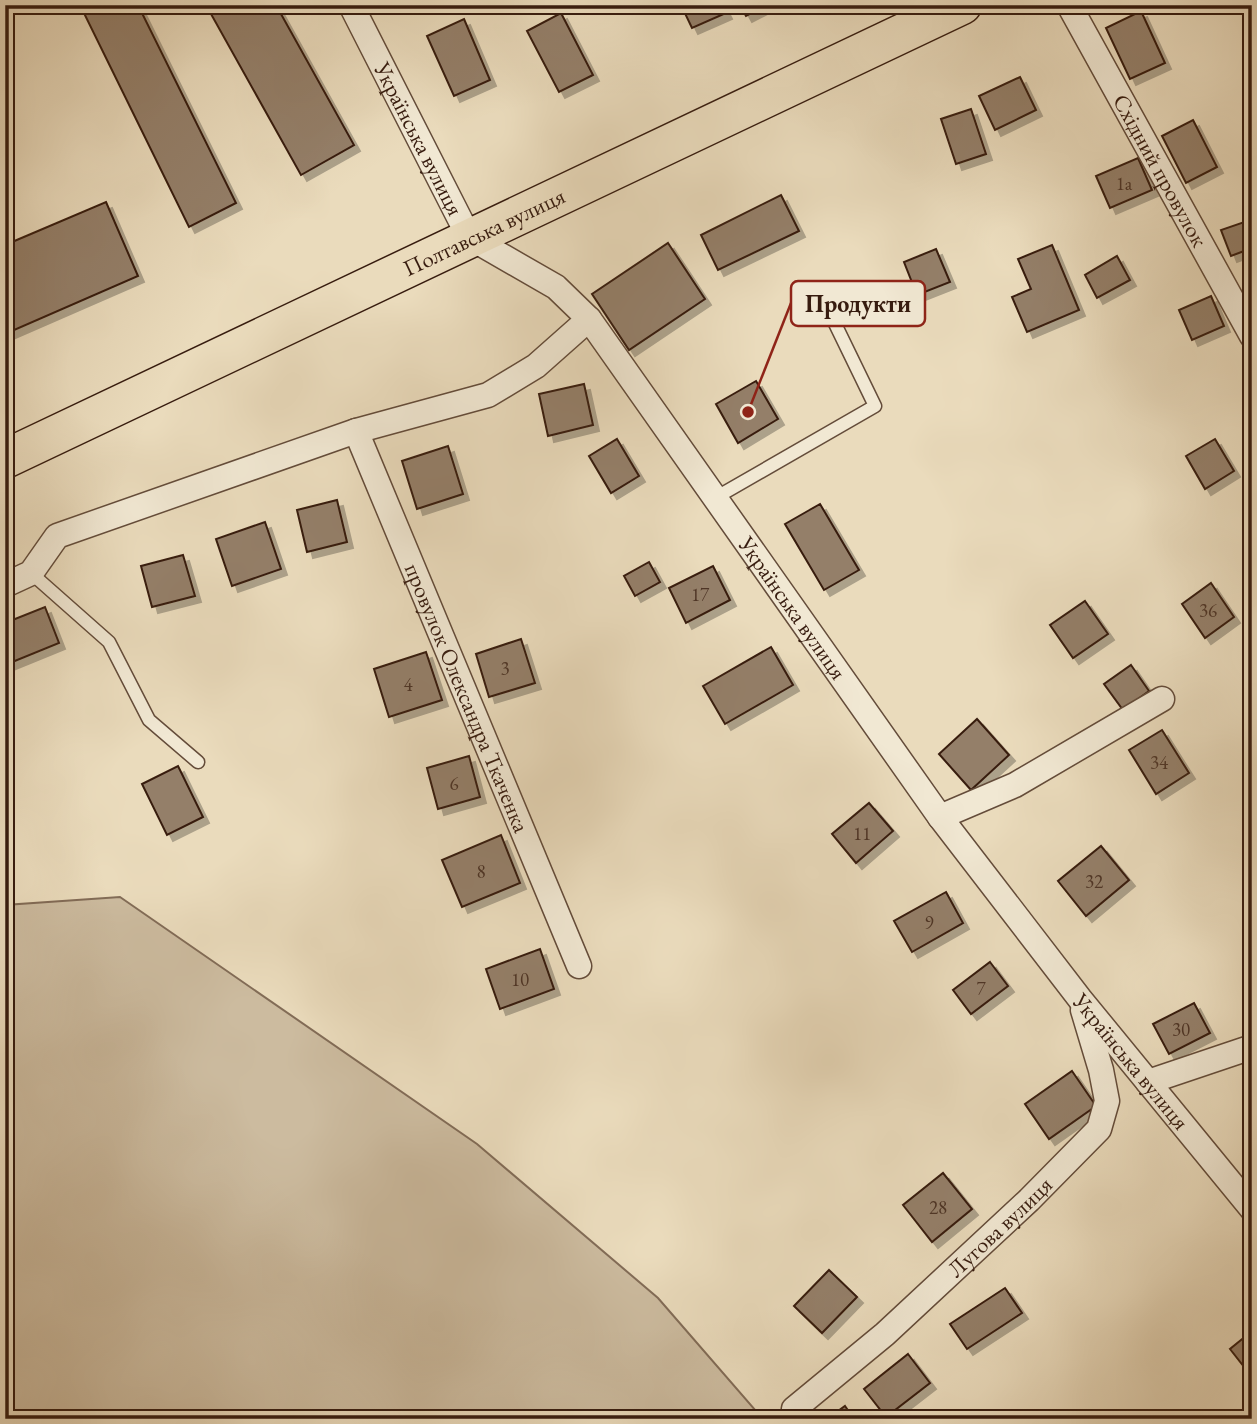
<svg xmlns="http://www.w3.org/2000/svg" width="1257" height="1424" font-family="'EB Garamond',serif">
<defs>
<filter id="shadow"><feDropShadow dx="6" dy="6" stdDeviation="0" flood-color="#0004"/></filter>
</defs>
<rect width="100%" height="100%" fill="#eadbbc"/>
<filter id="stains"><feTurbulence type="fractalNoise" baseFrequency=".00286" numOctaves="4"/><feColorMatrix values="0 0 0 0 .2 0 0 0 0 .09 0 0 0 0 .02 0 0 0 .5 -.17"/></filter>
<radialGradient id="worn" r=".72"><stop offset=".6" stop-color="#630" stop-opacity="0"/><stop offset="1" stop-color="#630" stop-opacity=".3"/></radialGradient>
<path fill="#ccbb9f" stroke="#826c57" stroke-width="2" d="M 120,897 L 477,1144 L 658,1298 L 763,1419 L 5,1419 L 5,905 Z"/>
<g fill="#947f69" stroke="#371c0f" stroke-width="2" filter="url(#shadow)">
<path d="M 80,5 L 138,5 L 236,203 L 189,227 Z"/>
<path d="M 206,5 L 276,5 L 354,145 L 301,175 Z"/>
<path d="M 681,5 L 722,5 L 726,13 L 692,28 Z"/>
<path d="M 740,5 L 767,5 L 746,16 Z"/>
<path d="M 1141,11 L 1165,63 L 1130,79 L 1106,28 Z"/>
<path d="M 561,13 L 593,75 L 559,92 L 527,31 Z"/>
<path d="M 464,19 L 490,80 L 454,96 L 427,36 Z"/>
<path d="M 1020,77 L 1036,110 L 995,130 L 979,96 Z"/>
<path d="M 971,109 L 986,154 L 956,164 L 941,119 Z"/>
<path d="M 1193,120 L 1217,167 L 1186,183 L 1162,136 Z"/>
<path d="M 1138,158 L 1152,190 L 1110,208 L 1096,176 Z"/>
<path d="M 781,195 L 799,231 L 718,270 L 701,235 Z"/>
<path d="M 106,202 L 138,276 L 5,334 L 5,245 Z"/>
<path d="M 1250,220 L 1252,248 L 1231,256 L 1221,230 Z"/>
<path d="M 668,243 L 705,299 L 629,350 L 592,294 Z"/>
<path d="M 1052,245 L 1079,310 L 1027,332 L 1012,297 L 1031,289 L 1018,259 Z"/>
<path d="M 936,249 L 950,282 L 917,295 L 904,262 Z"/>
<path d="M 1117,256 L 1130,280 L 1097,298 L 1085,275 Z"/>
<path d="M 1211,296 L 1224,326 L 1192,340 L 1179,310 Z"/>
<path d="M 756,381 L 778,419 L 738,443 L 716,404 Z"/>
<path d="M 584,384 L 593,425 L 548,436 L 539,394 Z"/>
<path d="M 617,439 L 639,476 L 611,493 L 589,456 Z"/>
<path d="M 1215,439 L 1234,471 L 1205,489 L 1186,456 Z"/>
<path d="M 448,446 L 463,494 L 417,509 L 402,461 Z"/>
<path d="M 337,500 L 347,542 L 307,552 L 297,510 Z"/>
<path d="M 820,504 L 859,570 L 824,590 L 785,524 Z"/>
<path d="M 265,522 L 281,569 L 232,586 L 216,539 Z"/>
<path d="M 183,555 L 195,596 L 152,607 L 141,566 Z"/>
<path d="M 649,562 L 660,582 L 635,596 L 624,576 Z"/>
<path d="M 713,566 L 730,600 L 686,623 L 669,588 Z"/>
<path d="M 1211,583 L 1234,617 L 1205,638 L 1182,604 Z"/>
<path d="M 1085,601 L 1108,634 L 1073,658 L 1050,625 Z"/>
<path d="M 45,607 L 59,643 L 5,665 L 5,623 Z"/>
<path d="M 521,639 L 535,683 L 489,697 L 476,654 Z"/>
<path d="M 771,647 L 793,685 L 725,724 L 703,686 Z"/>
<path d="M 426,652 L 442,700 L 389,717 L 374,669 Z"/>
<path d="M 1131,665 L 1149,691 L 1123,710 L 1104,684 Z"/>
<path d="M 977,719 L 1009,755 L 971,790 L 939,754 Z"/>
<path d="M 1162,730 L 1189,773 L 1156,794 L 1129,750 Z"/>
<path d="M 469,756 L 480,797 L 438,809 L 427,768 Z"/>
<path d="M 178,766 L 203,817 L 167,835 L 142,784 Z"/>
<path d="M 869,803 L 893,831 L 856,863 L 832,834 Z"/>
<path d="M 501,835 L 520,883 L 462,907 L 442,860 Z"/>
<path d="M 1101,846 L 1129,880 L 1086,916 L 1058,881 Z"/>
<path d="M 946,892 L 963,923 L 912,952 L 894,921 Z"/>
<path d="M 540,949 L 554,989 L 500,1009 L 486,969 Z"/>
<path d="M 990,962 L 1008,986 L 971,1014 L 953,990 Z"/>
<path d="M 1194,1003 L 1210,1033 L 1169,1054 L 1153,1024 Z"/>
<path d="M 1072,1071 L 1096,1106 L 1049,1139 L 1025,1104 Z"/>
<path d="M 943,1173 L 972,1209 L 932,1242 L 903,1205 Z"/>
<path d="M 829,1270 L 857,1297 L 822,1333 L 794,1306 Z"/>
<path d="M 1005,1288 L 1022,1313 L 967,1349 L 950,1324 Z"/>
<path d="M 1252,1331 L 1252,1377 L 1230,1349 Z"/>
<path d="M 908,1354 L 930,1383 L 886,1417 L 864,1389 Z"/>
<path d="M 845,1406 L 854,1419 L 827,1419 Z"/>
</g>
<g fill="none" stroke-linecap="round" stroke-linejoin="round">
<g stroke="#644c3a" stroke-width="15">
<g id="service">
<path d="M 715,498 L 875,406 L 825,303"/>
<path d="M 31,573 L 109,642 L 149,720 L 198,762"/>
</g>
</g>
<g stroke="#644c3a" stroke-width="27">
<g id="minor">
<path id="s1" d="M 351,5 L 469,237 L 556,287 L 589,319 L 940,817 L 1080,999 L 1252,1209"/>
<path id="s2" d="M 1069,5 L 1252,336"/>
<path id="s3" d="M 356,431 L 579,966"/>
<path d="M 5,585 L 31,573 L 57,536 L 356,431 L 488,395 L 536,366 L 589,319"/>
<path d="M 940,817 L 1015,785 L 1162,699"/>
<path d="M 1148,1082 L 1252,1047"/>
<path id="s4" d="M 794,1409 L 885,1334 L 1029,1200 L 1099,1129 L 1107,1101 L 1101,1070 L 1083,1010"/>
</g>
</g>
<g stroke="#371c0f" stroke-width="41">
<g id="trunk">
<path id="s5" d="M 5,459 L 962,5"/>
</g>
</g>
<use href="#service" stroke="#f1e8d3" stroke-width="12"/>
<use href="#minor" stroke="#f1e8d3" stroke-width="24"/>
<use href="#trunk" stroke="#eadbbc" stroke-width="38"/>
</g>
<g text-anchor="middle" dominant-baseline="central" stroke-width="7" stroke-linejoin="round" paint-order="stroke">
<g font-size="19" fill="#4e3526">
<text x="1124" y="183">1а</text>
<text x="700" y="594">17</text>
<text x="1208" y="610">36</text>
<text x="505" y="668">3</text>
<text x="408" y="684">4</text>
<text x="1159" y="762">34</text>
<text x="454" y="783">6</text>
<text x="862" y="833">11</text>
<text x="481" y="871">8</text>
<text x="1094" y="881">32</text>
<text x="929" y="922">9</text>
<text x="520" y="979">10</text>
<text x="981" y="988">7</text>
<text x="1181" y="1029">30</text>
<text x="938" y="1207">28</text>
</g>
<g font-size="23" fill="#371c0f" stroke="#f1e8d3">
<text stroke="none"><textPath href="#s1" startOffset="150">Українська вулиця</textPath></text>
<text stroke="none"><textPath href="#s2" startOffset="189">Східний провулок</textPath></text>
<text stroke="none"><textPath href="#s5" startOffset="530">Полтавська вулиця</textPath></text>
<text stroke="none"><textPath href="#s1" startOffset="760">Українська вулиця</textPath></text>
<text stroke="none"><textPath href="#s3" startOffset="289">провулок Олександра Ткаченка</textPath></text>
<text stroke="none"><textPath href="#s1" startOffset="1326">Українська вулиця</textPath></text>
<text stroke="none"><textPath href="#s4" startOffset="275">Лугова вулиця</textPath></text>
</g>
</g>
<path fill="none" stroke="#8f2418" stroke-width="2.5" d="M748 412L791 303"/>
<circle fill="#8f2418" stroke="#f1e8d3" stroke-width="2.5" cx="748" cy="412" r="7"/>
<rect fill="#f1e8d3" stroke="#8f2418" stroke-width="2.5" x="791" y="281" width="134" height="45" rx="7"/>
<g font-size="24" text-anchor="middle" font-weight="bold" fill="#371c0f">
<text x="858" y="312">Продукти</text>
</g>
<rect width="1257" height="1424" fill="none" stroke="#eadbbc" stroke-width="28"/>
<rect x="7" y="7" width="1243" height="1410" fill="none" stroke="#371c0f" stroke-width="3.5"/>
<rect x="14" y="14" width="1229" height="1396" fill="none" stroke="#371c0f" stroke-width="2"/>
<rect width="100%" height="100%" filter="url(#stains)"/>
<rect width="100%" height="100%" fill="url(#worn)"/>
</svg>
